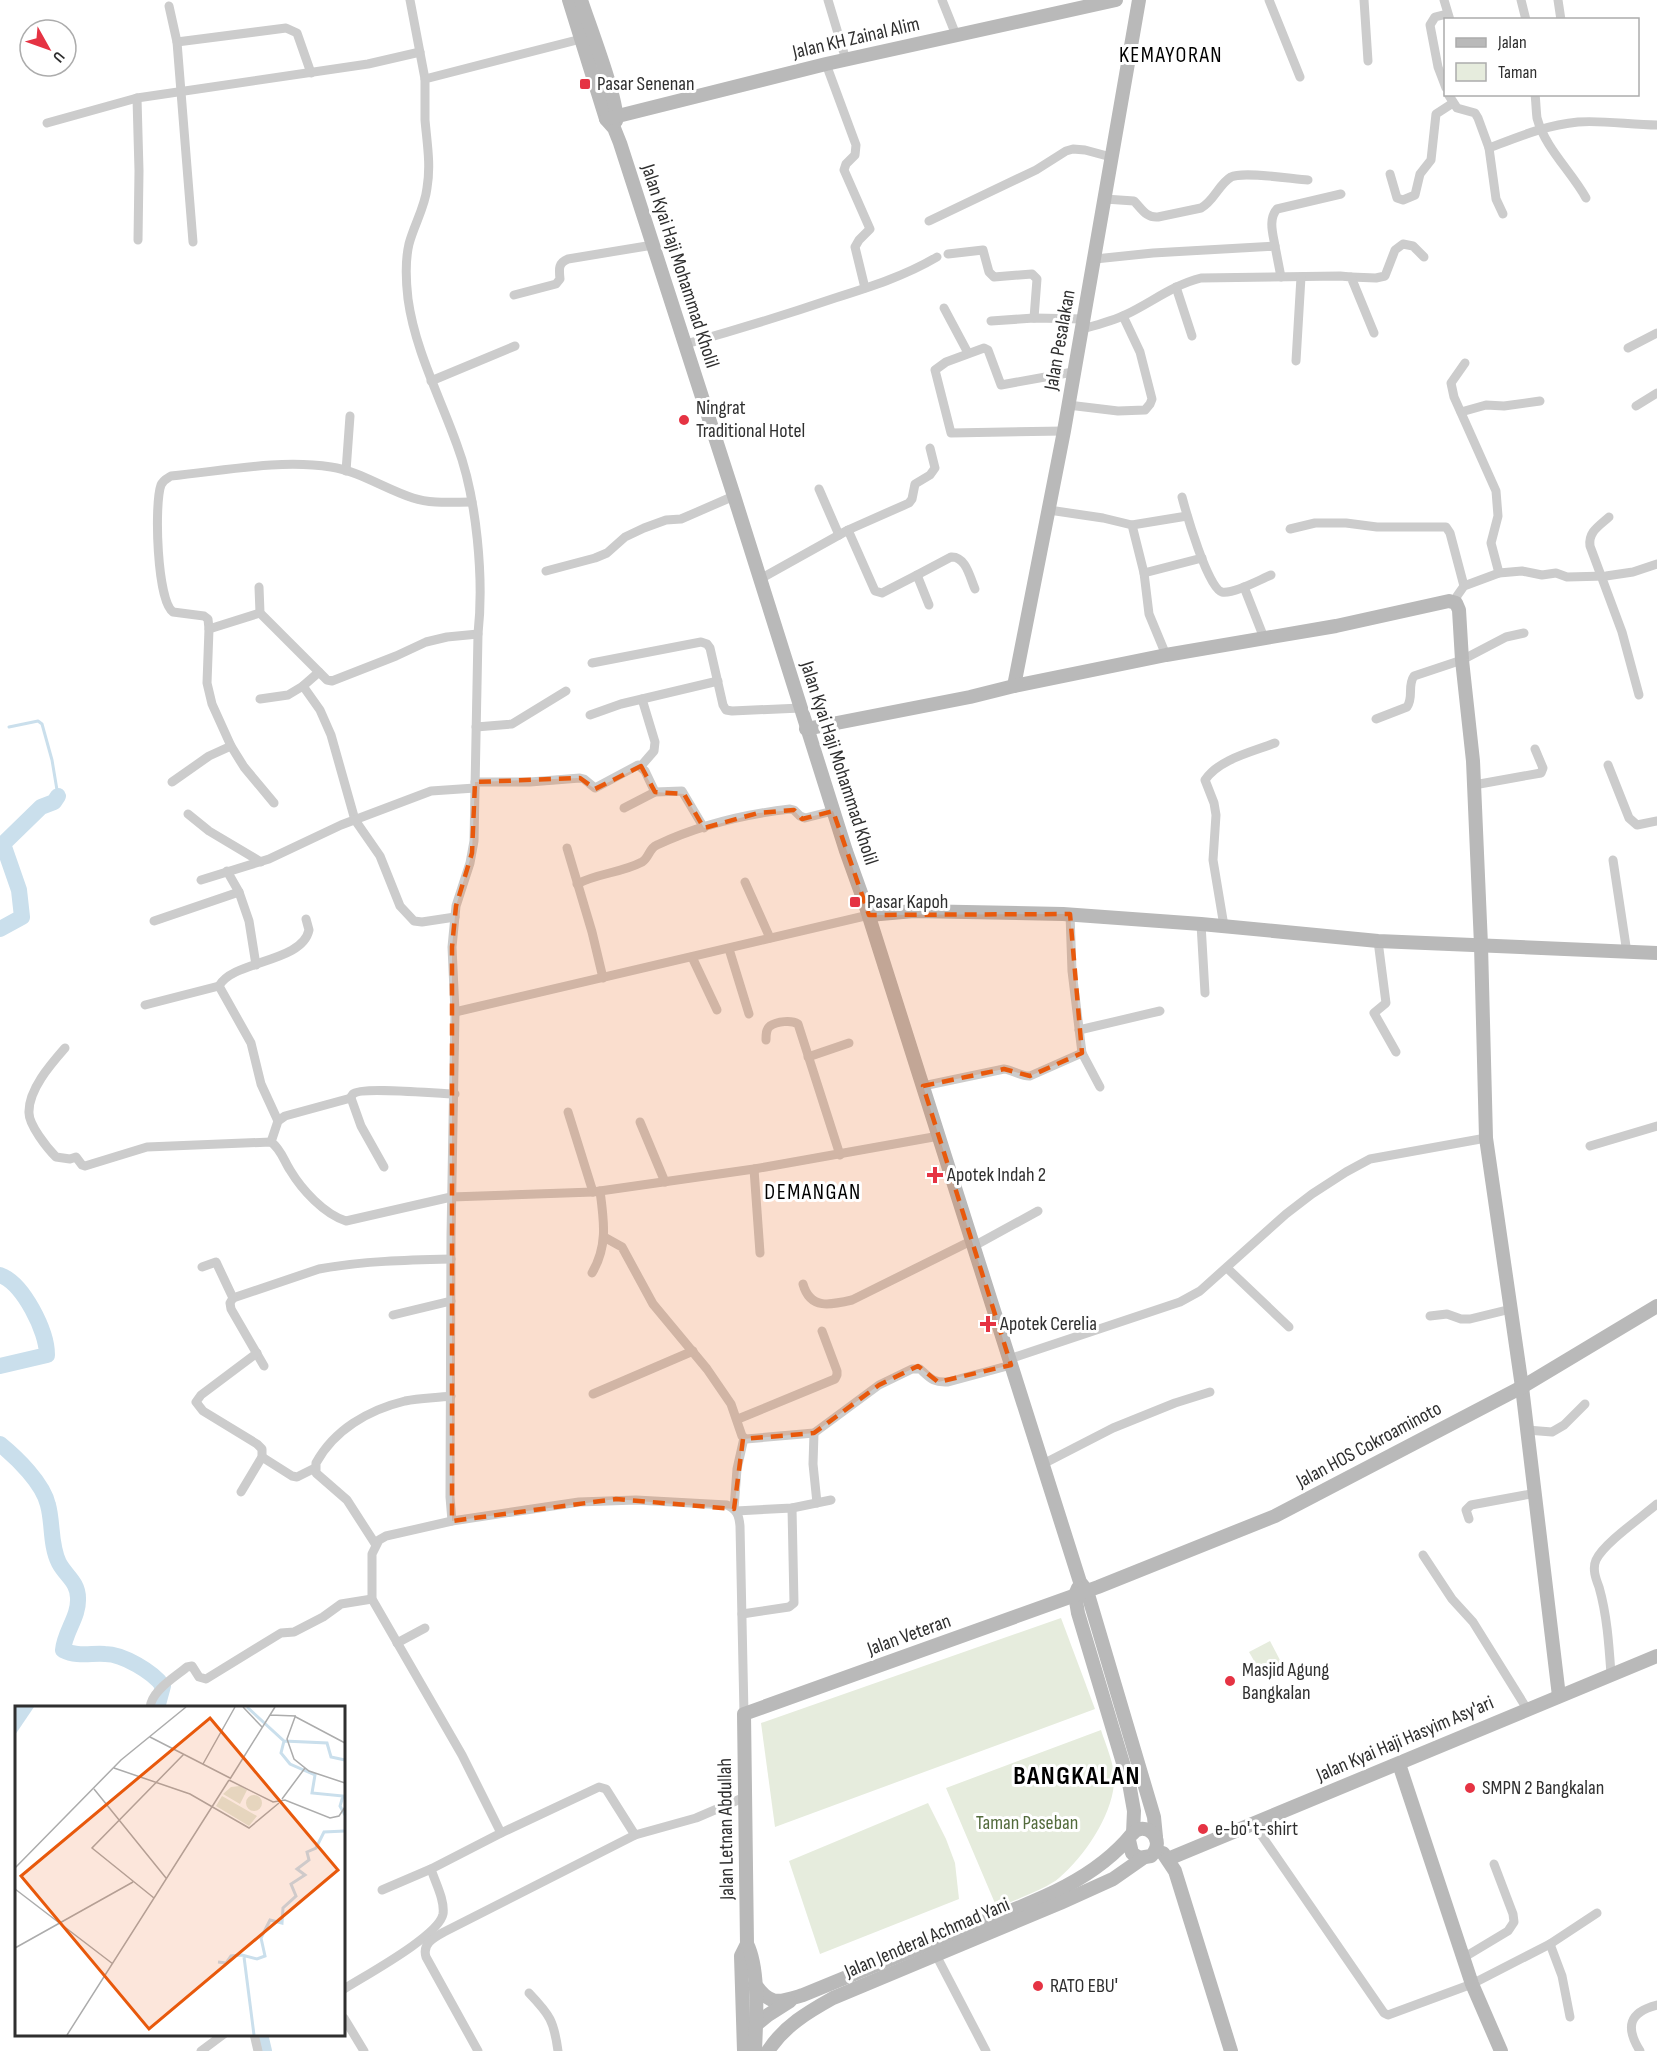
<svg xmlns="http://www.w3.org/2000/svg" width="1657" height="2051" font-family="'Sofia Sans Condensed',sans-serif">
<rect width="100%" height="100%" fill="#fff"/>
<g fill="#e6ecdd">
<path d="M 1061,1618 L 1095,1709 L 775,1827 L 761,1723 Z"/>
<path d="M 1270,1641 L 1281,1662 L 1261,1673 L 1249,1652 Z"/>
<path d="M 1101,1730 C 1106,1746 1116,1767 1114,1784 C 1111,1817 1084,1857 1059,1878 C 1048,1888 1012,1901 997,1908 L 946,1788 Z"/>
<path d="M 928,1803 L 946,1839 L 955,1863 L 959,1899 L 820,1954 L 789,1861 Z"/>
</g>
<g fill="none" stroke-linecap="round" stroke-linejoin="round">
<path stroke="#cadfec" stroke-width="3" d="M 9,727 L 38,721 L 42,724 L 52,760 L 58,796"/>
<g stroke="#cadfec" stroke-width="16">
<path d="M 0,929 L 22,917 L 19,890 L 3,844 L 41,807 L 54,802 L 58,796"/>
<path d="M 0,1275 C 23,1283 47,1331 47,1355 L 0,1366"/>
<path d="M 0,1444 C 17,1458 43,1483 48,1505 C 53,1523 50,1545 59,1563 C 66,1576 78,1582 78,1598 C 79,1617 65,1631 63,1650 C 77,1657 91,1653 105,1654 C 123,1654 153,1672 163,1686 L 157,1708"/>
<path d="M 260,2034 L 264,2051"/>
</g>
<g stroke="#ccc" stroke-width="9">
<path d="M 410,0 L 425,79"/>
<path d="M 828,0 L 846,60"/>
<path d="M 942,0 L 956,35"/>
<path d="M 1269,0 L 1300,77"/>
<path d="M 1364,0 L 1368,61"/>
<path d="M 1444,0 L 1450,20"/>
<path d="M 1521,0 L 1526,20"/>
<path d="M 1558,0 L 1561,20"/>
<path d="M 169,6 L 177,42 L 193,242"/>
<path d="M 177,42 L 286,28 L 297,33 L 311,73"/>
<path d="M 826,64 L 856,145 L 855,155 L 846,164 L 844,170 L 870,229 L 859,240 L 855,247 L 865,288"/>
<path d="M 1446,88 L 1438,67 L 1430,25 L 1435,17 L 1447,14"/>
<path d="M 1448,94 L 1457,108 L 1475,113 L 1478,118 L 1489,148 L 1496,199 L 1503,214"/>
<path d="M 1535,94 C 1536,102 1536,110 1537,118 C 1545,148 1571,171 1586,198"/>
<path d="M 47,123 L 137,98"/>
<path d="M 1489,148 C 1518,137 1546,125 1578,122 C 1604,120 1631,125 1657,125"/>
<path d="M 1390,174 L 1397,198 L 1403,200 L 1415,195 L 1420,174 L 1431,160 L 1436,114 L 1453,103"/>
<path d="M 1105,199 L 1134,201 C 1142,209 1146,218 1158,217 L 1201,208 C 1214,201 1219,184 1231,177 C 1243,171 1292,179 1308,180"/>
<path d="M 929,221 L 1036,170 L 1066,151 L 1073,149 L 1085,150 L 1111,157"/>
<path d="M 138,240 L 139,171 L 137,98 L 368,64 L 420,52"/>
<path d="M 1275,246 C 1273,234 1268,219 1277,209 L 1341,194"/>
<path d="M 948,254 L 983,250 L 989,272 L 994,277 L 1032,274 L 1037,279 L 1034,318"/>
<path d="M 1095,259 L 1153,253 L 1275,246 L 1281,277"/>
<path d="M 1351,277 L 1376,278 L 1385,276 L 1395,250 L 1403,244 L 1413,246 L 1424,257"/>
<path d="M 1176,287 L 1192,336"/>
<path d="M 514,295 L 556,284 L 560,279 C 559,269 558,263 568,259 L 653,245"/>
<path d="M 944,308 L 968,353"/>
<path d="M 991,321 L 1034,318 L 1084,319"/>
<path d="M 1082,329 C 1097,325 1113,321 1127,314 C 1152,302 1173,285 1201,278 L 1340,276 L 1351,277 L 1374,333"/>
<path d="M 686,344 C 736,330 785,315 835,298 C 870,287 905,276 937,257"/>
<path d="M 1628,348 L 1657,333"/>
<path d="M 1296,361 L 1301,277"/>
<path d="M 1465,363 L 1451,383 L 1454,397 L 1496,491 L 1498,516 L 1491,543 L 1499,573"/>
<path d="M 431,381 L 515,346"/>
<path d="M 1068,405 L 1118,411 L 1145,410 L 1150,404 L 1152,399 L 1140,352 L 1123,316"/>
<path d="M 1636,406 L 1657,393"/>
<path d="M 1461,412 L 1486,405 L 1504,406 L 1540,401"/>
<path d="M 1064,431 L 951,433 L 935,370 L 946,362 L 984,348 L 988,350 L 1001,385 L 1073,372"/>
<path d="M 346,471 L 350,416"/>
<path d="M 819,489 L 839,535"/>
<path d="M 1182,497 C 1186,512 1208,589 1222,592 C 1234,594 1259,580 1271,575"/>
<path d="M 1049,510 L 1103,518 L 1132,525 L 1144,573 L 1149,614 L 1166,655"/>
<path d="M 1609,517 C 1599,526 1588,532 1590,546 L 1622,632 L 1639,695"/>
<path d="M 1132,525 L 1187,516"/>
<path d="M 1290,529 L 1315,523 L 1346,523 L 1377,527 L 1446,527 L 1450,533 L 1464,586"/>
<path d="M 848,530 L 875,591 L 882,593 L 917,575 L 929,605"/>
<path d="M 546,571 L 595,558 L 607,553 L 625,537 L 644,528 L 666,520 L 681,519 L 734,496"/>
<path d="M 1144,573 L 1202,558"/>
<path d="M 917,575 L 951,557 C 966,556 970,578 975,589"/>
<path d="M 760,579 L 848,530 L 909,503 L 912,499 L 915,484 L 930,475 L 935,468 L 930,448"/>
<path d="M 259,587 L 260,613 L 327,680 L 332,681 L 396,656 L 426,642 L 447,637 L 478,634"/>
<path d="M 1244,587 L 1264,638"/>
<path d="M 1456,603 L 1457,596 L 1464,586 L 1499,573 L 1522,571 L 1542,575 L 1556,573 L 1567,577 L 1606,576 L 1633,572 L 1657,564"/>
<path d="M 260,613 L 209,629 L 208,619 L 204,616 L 173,612 C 157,601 154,504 161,485 C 163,480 166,479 171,476 C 223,471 279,459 331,467 C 359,471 385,489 413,498 C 431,504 452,502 472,502"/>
<path d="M 209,629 L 207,683 L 212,704 L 231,746 L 244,767 L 274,803"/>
<path d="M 592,663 L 701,642 L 707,644 L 710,648 L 723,705 L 726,710 L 732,711 L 801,708"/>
<path d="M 303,686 L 319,672"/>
<path d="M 260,699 L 288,695 L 303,686 L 320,710 L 331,735 L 355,820 L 380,856 L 400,906 L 414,921 L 422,922 L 455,917"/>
<path d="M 590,715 L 621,704 L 718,681"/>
<path d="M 1376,719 L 1407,707 C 1414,697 1407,686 1414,676 L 1462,660 L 1506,637 L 1524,633"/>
<path d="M 476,727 L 512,724 L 566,691"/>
<path d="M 1608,765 L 1629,818 L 1637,825 L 1657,821"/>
<path d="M 641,766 L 654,751 L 655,742 L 642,699"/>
<path d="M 172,782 L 209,756 L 231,746"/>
<path d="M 475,782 L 530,782 L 580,778 L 584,779 L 595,788 L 638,765 L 645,771 L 655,792"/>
<path d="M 1474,785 L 1541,773 L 1543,768 L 1535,749"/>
<path d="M 624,808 L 655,792 L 682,791 L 704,828"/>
<path d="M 188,814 L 209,831 L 261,862"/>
<path d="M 567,848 L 592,932 L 603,978"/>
<path d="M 1613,860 L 1627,953"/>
<path d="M 227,871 L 239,892 L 249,921 L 256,965"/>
<path d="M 201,880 L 269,859 L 341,825 L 431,791 L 475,788"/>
<path d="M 745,882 L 770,938"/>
<path d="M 577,884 C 598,873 621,873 642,862 C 649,858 649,848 657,845 C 697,826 746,814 790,809 L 794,810 L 800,816 L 805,818 L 833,811"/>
<path d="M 154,921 L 239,892"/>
<path d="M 1201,924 L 1205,993"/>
<path d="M 1224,926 L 1213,860 L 1216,815 L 1214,803 L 1205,780 C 1219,759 1252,752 1275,743"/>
<path d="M 1378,941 L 1386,1003 L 1374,1013 L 1396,1052"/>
<path d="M 729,949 L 749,1014"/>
<path d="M 692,957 L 717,1010"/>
<path d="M 145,1005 L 219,986"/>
<path d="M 455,1012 L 869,915"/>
<path d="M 1079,1030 L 1160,1011"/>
<path d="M 766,1040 C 766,1035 766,1029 770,1026 C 777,1021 792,1020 798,1024 L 840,1155"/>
<path d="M 65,1048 C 51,1064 28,1090 29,1113 C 29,1125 47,1148 56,1157 L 70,1159 L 76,1157 L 82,1165 L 85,1166 L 147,1147 L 271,1142 C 281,1149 284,1161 290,1170 C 302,1190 324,1214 346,1221 L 451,1197 L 593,1192 L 754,1169 L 939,1136"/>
<path d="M 1082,1053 L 1100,1087"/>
<path d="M 808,1057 L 849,1043"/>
<path d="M 923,1086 L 1004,1069 C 1013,1070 1022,1077 1030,1076 L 1082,1053 L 1072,971 L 1070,914"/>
<path d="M 568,1112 L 593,1192"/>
<path d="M 278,1121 L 261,1084 L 251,1043 L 219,986 C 233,960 302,963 309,930 L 306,919"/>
<path d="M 640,1122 L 665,1182"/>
<path d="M 271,1142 L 278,1121 L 285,1116 L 351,1098"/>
<path d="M 1590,1146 L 1657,1126"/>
<path d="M 384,1167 L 361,1126 L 351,1098 C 351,1097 352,1095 353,1094 C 361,1086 439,1094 455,1094"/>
<path d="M 754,1169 L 760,1253"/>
<path d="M 604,1237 L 622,1247 L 653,1304 L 707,1369 L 731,1404 L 742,1436 L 746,1439 L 814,1433 L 879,1385 L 912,1369 L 920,1369 C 930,1378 933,1383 948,1382 L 1011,1365"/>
<path d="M 974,1246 L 1038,1211"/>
<path d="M 202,1267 L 216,1262 L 233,1298 L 319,1269 C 363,1261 407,1260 451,1259"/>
<path d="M 1227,1268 L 1289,1327"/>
<path d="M 592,1273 C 608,1246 604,1221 600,1191"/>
<path d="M 803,1284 C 810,1310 831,1305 852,1300 L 973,1240"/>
<path d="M 233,1298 L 230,1303 L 231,1309 L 264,1366"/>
<path d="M 393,1315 L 451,1301"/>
<path d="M 1430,1316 L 1447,1314 L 1461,1319 L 1470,1319 L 1511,1309"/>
<path d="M 1009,1359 L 1180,1302 L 1200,1291 L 1286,1214 L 1312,1194 L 1346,1172 L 1370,1159 L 1486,1138"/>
<path d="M 593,1394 L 693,1351"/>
<path d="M 738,1419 L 835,1379 L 837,1375 L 837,1371 L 822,1331"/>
<path d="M 1527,1430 L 1552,1432 L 1564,1425 L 1585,1404"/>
<path d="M 814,1433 L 813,1464 L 817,1503"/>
<path d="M 262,1457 L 292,1476 L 297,1477 L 315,1468"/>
<path d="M 1043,1464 L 1113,1428 L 1175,1403 L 1210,1392"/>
<path d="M 241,1492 L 262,1457 L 262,1449 L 257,1444 L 203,1411 L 196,1402 L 201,1395 L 257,1353"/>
<path d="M 734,1509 L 737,1469 L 744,1438"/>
<path d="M 736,1511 L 792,1508 L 831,1500"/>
<path d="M 1469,1519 L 1466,1510 L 1471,1505 L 1536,1493"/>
<path d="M 452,1521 L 450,1497 L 451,1236 L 455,1012 L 452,947 L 456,906 L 470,863 L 474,841 L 478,634 C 484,579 477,498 457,445 C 440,397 415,350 408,299 C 406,282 405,261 409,244 C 414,225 425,207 427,188 C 431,165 427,143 425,120 C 425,106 425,92 425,79 L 581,39"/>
<path d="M 376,1545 L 347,1500 L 316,1473 L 316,1463 C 334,1430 368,1410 405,1401 C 420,1398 436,1398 451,1396"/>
<path d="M 1423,1555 L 1452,1599 L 1473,1622 L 1527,1709"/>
<path d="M 742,1614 L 789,1607 L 794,1603 L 792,1508"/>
<path d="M 397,1643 L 425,1628"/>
<path d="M 1611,1674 C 1609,1645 1607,1615 1599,1587 C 1596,1579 1592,1569 1596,1560 C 1604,1543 1642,1517 1657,1504"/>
<path d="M 150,1708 C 151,1691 175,1677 187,1667 L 192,1666 L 199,1677 L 206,1679 L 281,1633 L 294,1632 L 323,1617 L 341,1604 L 372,1599"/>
<path d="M 1253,1823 L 1384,2013 L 1388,2015 L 1472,1984 L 1550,1944 L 1597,1913"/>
<path d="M 501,1833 L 599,1787 L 606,1789 L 635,1835 L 696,1818 L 745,1797"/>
<path d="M 382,1890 L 431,1869"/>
<path d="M 1550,1944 L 1562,1976 L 1570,2017"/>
<path d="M 936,1955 L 986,2051"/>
<path d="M 1463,1958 L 1508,1931 L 1514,1922 L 1513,1914 L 1494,1864"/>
<path d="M 344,1989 C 364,1976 439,1936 443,1914 C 445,1900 435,1882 431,1869 L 501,1833 L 462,1755 L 372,1599 L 372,1554 L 379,1540 L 386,1536 L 452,1521 L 579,1502 L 636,1500 L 727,1505 C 737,1510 739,1515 740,1526 L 744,1714"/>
<path d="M 529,1993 C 550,2015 554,2021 558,2051"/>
<path d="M 344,2018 L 364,2051"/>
<path d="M 254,2034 L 258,2051"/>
<path d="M 201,2051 L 224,2034"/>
<path d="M 478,2051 L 426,1957 C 422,1944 433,1938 444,1932 L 635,1835"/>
<path d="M 1640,2051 C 1625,2027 1629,2012 1657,2005"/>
</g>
<g stroke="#b9b9b9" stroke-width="14">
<path d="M 569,0 L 606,119 L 614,128 L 620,143 L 734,496 L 846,851 L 865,904 L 1080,1582 L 1087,1591 L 1154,1817 L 1156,1837"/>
<path d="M 581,0 C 588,22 620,105 616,121"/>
<path d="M 606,119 L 826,64 L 1116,0"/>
<path d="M 1014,686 L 1064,431 L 1139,0"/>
<path d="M 806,729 L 970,697 L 1014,686 L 1166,655 L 1336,626 L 1449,601 L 1456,603 L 1459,610 L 1462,660 L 1473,761 L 1481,945 L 1486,1138 L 1522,1387 L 1559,1696"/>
<path d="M 869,915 L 914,911 L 1063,914 L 1201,924 L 1378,941 L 1657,953"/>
<path d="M 1078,1588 L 1075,1595 L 1078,1613 L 1129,1783 L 1134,1811 L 1133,1833"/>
<path d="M 1399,1764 L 1472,1984 L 1501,2051"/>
<path d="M 1163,1853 L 1175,1871 L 1231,2051"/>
<path d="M 1168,1859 L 1657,1656"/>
<path d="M 755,1984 C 770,2007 780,2002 803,1995 C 855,1974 907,1952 959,1931 C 1019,1907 1090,1886 1132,1834 C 1144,1819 1168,1839 1151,1856 L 1139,1858 L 1132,1853 L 1129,1840"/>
<path d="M 752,2028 L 768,2015 L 790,2001"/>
<path d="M 744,2051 L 741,1956 L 747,1944"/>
<path d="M 755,2051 C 756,2022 760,1970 747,1944 L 744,1714 L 1098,1587 L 1275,1516 L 1522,1387 L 1657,1306"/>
<path d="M 768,2051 C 784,2026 808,2012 833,1998 L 1060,1903 L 1113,1879 L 1143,1858"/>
</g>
</g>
<path fill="#e8590c" fill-opacity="0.2" stroke="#e8590c" stroke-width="4.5" stroke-dasharray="12 8" stroke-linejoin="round" d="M 641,766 L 655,792 L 684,794 L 704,828 L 758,813 L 794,810 L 802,819 L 833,811 L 869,915 L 1070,914 L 1082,1053 L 1030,1076 L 1004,1069 L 923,1086 L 1011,1365 L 938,1382 L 918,1366 L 879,1385 L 814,1433 L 743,1439 L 734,1509 L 616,1499 L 452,1521 L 452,947 L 456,906 L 472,853 L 475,782 L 580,778 L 595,789 Z"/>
<g fill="#e53343" stroke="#fff" stroke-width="2">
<rect x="579" y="78" width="12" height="12" rx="3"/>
<circle cx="684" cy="420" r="6"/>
<rect x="849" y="896" width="12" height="12" rx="3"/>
<path d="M932 1166h6v6h6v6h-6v6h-6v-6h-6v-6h6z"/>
<path d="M985 1315h6v6h6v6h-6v6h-6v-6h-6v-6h6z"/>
<circle cx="1230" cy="1681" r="6"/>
<circle cx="1470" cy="1788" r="6"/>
<circle cx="1203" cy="1829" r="6"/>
<circle cx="1038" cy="1986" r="6"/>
</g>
<g text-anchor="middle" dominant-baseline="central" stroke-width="6" stroke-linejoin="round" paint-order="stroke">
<g font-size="20" fill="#2f2f2f" stroke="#fff">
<text transform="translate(856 38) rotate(-13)">Jalan KH Zainal Alim</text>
<text transform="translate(680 266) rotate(72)">Jalan Kyai Haji Mohammad Kholil</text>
<text transform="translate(1060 340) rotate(-80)">Jalan Pesalakan</text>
<text transform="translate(839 763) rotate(72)">Jalan Kyai Haji Mohammad Kholil</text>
<text transform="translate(1369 1445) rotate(-28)">Jalan HOS Cokroaminoto</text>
<text transform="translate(909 1635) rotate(-20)">Jalan Veteran</text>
<text transform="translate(1405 1739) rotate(-23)">Jalan Kyai Haji Hasyim Asy'ari</text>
<text transform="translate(726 1829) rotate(-91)">Jalan Letnan Abdullah</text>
<text transform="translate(927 1938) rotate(-23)">Jalan Jenderal Achmad Yani</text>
</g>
<g font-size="20" fill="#2f2f2f" stroke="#fff" text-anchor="start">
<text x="597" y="84">Pasar Senenan</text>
<text x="696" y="408">Ningrat<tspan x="696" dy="23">Traditional Hotel</tspan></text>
<text x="867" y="902">Pasar Kapoh</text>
<text x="947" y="1175">Apotek Indah 2</text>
<text x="1000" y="1324">Apotek Cerelia</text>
<text x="1242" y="1670">Masjid Agung<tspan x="1242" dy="23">Bangkalan</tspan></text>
<text x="1482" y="1788">SMPN 2 Bangkalan</text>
<text x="1215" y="1829">e-bo' t-shirt</text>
<text x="1050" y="1986">RATO EBU'</text>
</g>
<g font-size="20" fill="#536b3c" stroke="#fff">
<text x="1027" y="1823">Taman Paseban</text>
</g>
<g font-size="22" letter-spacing="1.5" fill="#000" stroke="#fff">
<text x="1171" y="55">KEMAYORAN</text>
<text x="813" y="1192">DEMANGAN</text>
</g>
<g font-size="26" font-weight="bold" letter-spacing="1.5" fill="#000" stroke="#fff">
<text x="1077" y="1776">BANGKALAN</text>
</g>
</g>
<g transform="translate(15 1706)">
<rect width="330" height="330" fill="#fff"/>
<path d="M 225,80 L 232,84 L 225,98 L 208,88 L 216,81 ZM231 97a8 8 0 1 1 16 0a8 8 0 1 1-16 0ZM 207,90 L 242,110 L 234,120 L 201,100 Z" fill="#e6ecdd"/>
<path d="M 0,1 L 19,1 L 0,29 Z" fill="#cadfec"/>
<path fill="none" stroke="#cadfec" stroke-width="3" d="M 232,1 L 269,35 L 312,37 L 316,51 L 330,54M 269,35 L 266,47 L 275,58 L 300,69 L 297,87 L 328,90 L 325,100 L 330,109M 229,251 L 239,329M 203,256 L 211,257 L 216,250 L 227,249 L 242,253 L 250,250 L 246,232 L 255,214 L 267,217 L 268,202 L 281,190 L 276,178 L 290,169 L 282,163 L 294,154 L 292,146 L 301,142 L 309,126 L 330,125"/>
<path fill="none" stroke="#acacac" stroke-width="1.5" d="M 228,1 L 247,21M 255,9 L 281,10M 279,10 L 330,37M 280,11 L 272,33 L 279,53 L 294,65 L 330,77M 135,31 L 215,72M 188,58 L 220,1M 99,62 L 175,88 L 234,122 L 264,97M 215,73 L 260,1M 214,74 L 258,96 L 270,94 L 315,112 L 324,110 L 330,101M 79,83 L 151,172M 267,93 L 290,62M 0,162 L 106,54 L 171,1M 0,183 L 98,258M 139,192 L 77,142 L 169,48M 0,242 L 118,176M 52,329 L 214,74"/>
<path fill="#e8590c" fill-opacity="0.15" stroke="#e8590c" stroke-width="3" d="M 195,12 L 323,164 L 134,323 L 6,170 Z"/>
<rect width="330" height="330" fill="none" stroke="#2f2f2f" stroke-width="3"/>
</g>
<rect x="1444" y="18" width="195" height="78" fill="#ffffff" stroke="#acacac" stroke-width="1.5"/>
<rect x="1456" y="38" width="30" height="9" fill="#b9b9b9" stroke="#acacac" stroke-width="1.5"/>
<text x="1498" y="48" font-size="18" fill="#2f2f2f">Jalan</text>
<rect x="1456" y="63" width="30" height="18" fill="#e6ecdd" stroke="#acacac" stroke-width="1.5"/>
<text x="1498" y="78" font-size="18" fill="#2f2f2f">Taman</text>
<g transform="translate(48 48) rotate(130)"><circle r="28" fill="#ffffff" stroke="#acacac" stroke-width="1.5"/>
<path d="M0-4.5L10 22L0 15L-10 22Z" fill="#e53343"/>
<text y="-9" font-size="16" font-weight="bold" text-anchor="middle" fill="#2f2f2f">U</text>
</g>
</svg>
